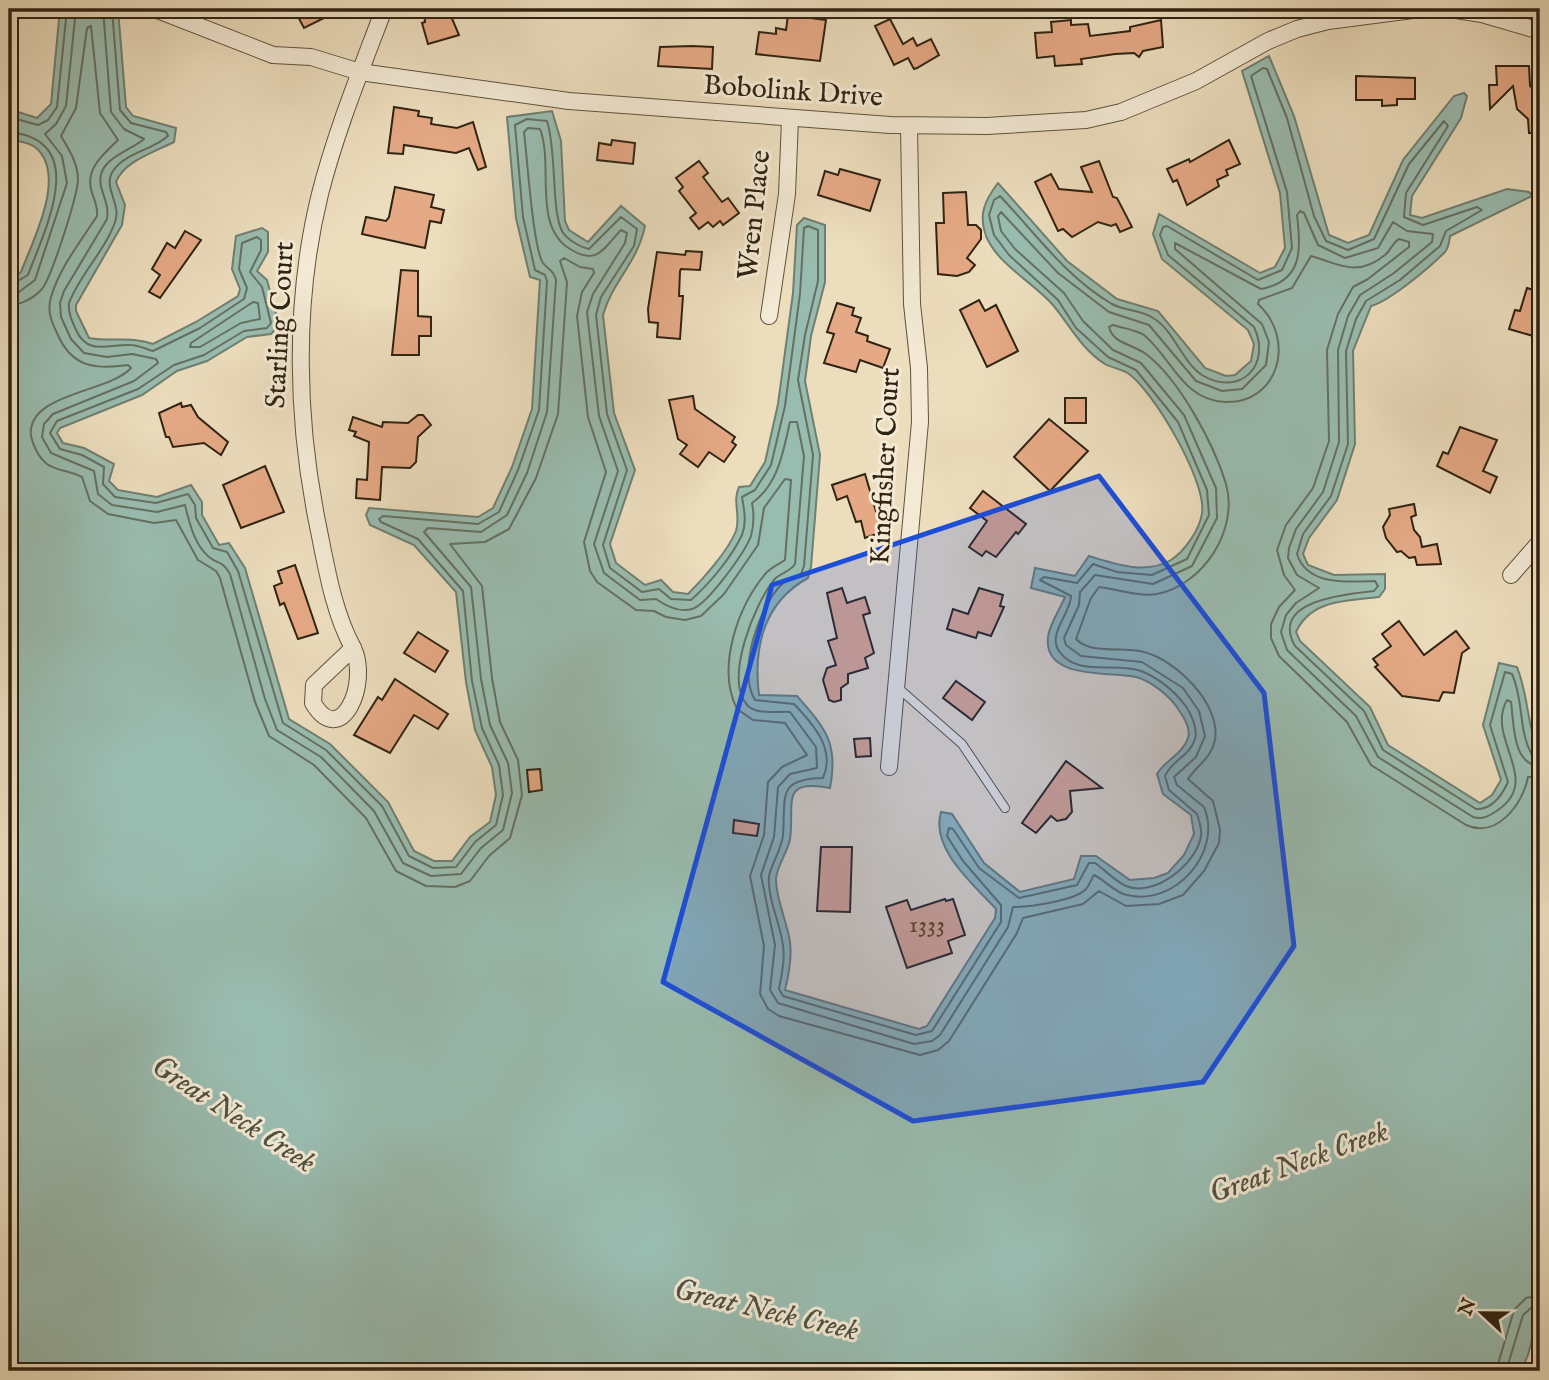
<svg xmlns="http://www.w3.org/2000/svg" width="1549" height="1380" font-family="'IM FELL English',serif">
<rect width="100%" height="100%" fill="#ecddbd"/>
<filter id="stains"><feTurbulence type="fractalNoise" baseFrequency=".00286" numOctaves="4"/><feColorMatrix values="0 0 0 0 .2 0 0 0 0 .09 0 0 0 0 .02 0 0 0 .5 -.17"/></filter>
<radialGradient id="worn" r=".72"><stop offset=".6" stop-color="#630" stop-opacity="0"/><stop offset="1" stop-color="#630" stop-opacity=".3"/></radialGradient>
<path fill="#99bcb0" stroke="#6f7f71" stroke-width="2" d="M 60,9 L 118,9 L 126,107 L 133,116 L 176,128 L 174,142 C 155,152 124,161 116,182 L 125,205 L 122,225 L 76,305 L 76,311 L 89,338 C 112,342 131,336 153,344 L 196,322 L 238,296 L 240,289 L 232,269 L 236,236 L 262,228 L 268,232 L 268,252 L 257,271 L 267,280 L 279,325 L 271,334 L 247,337 L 207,361 L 177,371 L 142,395 L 60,428 L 57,433 L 63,443 L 84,448 L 114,464 L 109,481 L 118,490 L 157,497 L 191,485 L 202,502 L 202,515 L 219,545 L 229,543 L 245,568 L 289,719 L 330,744 L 388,802 L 414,851 L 434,861 L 452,861 L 470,837 L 490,822 L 496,795 L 492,767 L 475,730 L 466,682 L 456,592 L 414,545 L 370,525 L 366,515 L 369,508 L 478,517 L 493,508 L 512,467 L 532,409 L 540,280 L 530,277 L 516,218 L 507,117 L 552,111 L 561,141 L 565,221 L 569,230 L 588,242 L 621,206 L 645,226 C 637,264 613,280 603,315 L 614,413 L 635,470 L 610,544 L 616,563 L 645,585 L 661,580 L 673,592 L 688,594 C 703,579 728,551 736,531 C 741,515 732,502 739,487 L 750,486 L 765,462 L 778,404 L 793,293 L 797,225 L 804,218 L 825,225 L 825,282 L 811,336 L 805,381 L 820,455 L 811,567 L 808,578 C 764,602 753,647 759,695 L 797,696 C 825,728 839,743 830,788 C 779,778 795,804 790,839 C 788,852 777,865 776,879 C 776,900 787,921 790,942 C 792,958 789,974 785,990 L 919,1029 L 927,1026 L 995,918 L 996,909 C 974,885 930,849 941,812 L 952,814 L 984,863 L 1020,892 L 1074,879 L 1081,856 L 1096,856 L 1130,880 L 1154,878 L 1168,873 L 1184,855 L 1194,834 L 1191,815 L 1163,794 L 1157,774 C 1165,760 1183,754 1188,738 C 1191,729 1184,717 1178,709 C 1170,696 1151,681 1136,677 C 1112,671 1043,681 1048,637 C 1049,625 1060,609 1065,597 L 1031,588 L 1035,568 L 1075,576 L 1089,556 C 1115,564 1146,575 1171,560 C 1185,551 1200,529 1202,513 C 1207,482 1154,392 1129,374 C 1122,369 1112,368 1105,364 C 1082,350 1069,324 1053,305 C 1033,282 998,265 986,236 C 978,215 985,200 998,183 L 1067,261 L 1117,299 L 1158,311 L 1205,368 L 1226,376 L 1235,375 L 1251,361 L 1254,344 L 1248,330 L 1162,259 L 1153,234 L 1159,214 L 1260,273 L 1275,267 L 1285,248 L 1280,193 L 1242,71 L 1269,56 L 1294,116 L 1329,235 L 1348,243 L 1369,235 L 1403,160 L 1454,96 L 1464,93 L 1467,96 L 1461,118 L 1412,196 L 1410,215 L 1422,218 L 1507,189 L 1529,192 L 1532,196 L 1450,236 C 1449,242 1449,247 1445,252 C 1430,267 1390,301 1371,306 L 1353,351 L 1355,444 L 1337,500 L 1309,538 L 1303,554 L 1308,565 L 1334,575 L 1385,574 L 1385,589 L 1379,597 C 1347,601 1311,599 1296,632 L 1300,641 L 1370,707 L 1388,745 L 1480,803 L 1492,795 L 1501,780 L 1483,725 L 1499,663 L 1517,667 C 1529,697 1527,728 1540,757 L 1540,1309 L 1528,1355 L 1521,1371 L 9,1371 L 9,280 L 21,272 C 33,240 68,174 35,147 C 29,142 17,141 9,139 L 9,109 L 37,118 L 51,104 Z"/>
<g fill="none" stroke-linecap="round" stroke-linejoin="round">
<g stroke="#647061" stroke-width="2">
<path d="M 103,9 L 111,112 L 124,129 L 144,139 C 129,152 95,159 101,186 C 104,199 109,206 107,219 L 64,291 L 60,303 L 61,317 L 71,339 L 84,353 L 107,357 L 132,354 L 156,359 L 158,363 L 134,381 L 53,414 L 44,424 L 42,437 L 51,453 L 94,471 L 98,494 L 112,505 L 157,512 L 185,505 C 189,521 194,545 209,557 C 219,565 222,560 230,574 L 265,699 L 277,730 L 321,757 L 374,811 L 403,863 L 431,876 L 461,874 L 481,848 L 503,830 L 512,793 L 508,763 L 490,725 L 481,679 L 471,587 L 424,532 L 428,528 L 481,532 L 507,515 L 527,473 L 547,412 L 556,280 C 554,270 548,270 543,263 C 533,249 527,155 524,132 L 528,128 L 540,129 C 554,165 532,226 570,249 C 597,266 603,249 621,230 L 627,233 L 625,243 L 593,294 L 587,312 L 599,416 L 618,471 L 594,544 L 604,573 L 640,600 L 656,599 C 666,606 679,613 692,609 C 708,604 745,552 751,536 C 754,525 754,513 752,503 C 779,484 783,451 790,422 L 797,422 L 804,456 L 795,564 C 790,572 780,573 774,580 C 755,603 723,680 748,706 C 758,715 778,711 790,712 L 816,747 L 817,768 L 790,774 L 778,787 L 774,837 L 761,875 L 775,945 L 770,990 L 778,1003 L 914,1044 L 932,1041 L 940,1035 L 1008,927 L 1013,907 C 1029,907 1075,901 1086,889 C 1090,885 1091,879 1094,875 C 1105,880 1115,893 1127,895 C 1175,907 1223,852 1204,807 L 1177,785 L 1174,777 L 1196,757 L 1205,736 L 1199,711 L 1183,688 L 1142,662 L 1081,656 L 1066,645 L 1064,638 L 1079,605 L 1080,592 L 1095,575 L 1153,584 L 1192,566 L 1217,518 L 1216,488 L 1184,415 L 1141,363 L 1113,350 L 1083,321 L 1064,293 L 1015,249 L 1001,231 L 998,216 L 1001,212 L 1058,273 L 1109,312 L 1149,325 L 1196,381 L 1222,391 L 1242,389 L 1266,365 L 1269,342 L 1262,324 L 1175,249 L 1175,243 L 1261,289 C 1303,281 1301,250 1297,215 L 1300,211 L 1304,213 L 1318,245 L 1345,258 L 1378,248 L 1393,222 L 1407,231 L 1433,234 L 1432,242 L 1394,273 L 1360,295 L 1348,316 L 1338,350 L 1339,442 L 1323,492 L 1296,529 L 1289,548 L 1288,558 L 1297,575 L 1319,588 L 1296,603 L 1286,615 L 1281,632 L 1287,650 L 1356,716 L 1378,757 L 1473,817 C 1483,820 1489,816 1498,810 C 1543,779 1485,739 1507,700 L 1511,702 C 1514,723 1512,765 1540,766"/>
<path d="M 112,9 L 120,110 L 131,123 L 166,132 L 168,136 C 153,150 126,152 113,171 C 102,187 122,204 115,222 C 105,251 80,274 69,303 C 68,313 72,321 76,330 C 88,356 108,344 131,345 C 138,345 146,349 153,351 L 200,328 L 244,299 L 247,288 L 239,269 L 242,243 L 257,237 L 261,240 L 261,250 L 250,272 L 262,287 L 271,323 L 267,328 L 244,331 L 204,355 L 174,365 L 138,389 L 57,421 L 50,433 L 60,449 L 82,455 L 104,467 L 103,484 L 115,497 L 156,503 L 188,494 L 195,505 L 196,518 L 213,548 L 227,552 L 238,571 L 283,723 L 326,750 L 382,806 L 409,856 L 433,868 L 456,867 L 475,842 L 496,825 L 503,795 L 499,765 L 482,728 L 472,681 L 463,591 L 418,539 L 381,522 L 379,519 L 383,516 L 478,524 L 499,512 L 518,470 L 539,410 L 547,281 L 545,275 L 535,270 L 523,217 L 515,125 L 527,119 L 547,121 C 557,152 551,209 562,231 C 566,239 580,247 589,249 L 621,217 L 637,229 L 634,246 L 601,297 L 596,315 L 607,414 L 627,470 L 603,545 L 610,568 L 642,592 L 659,589 L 671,599 L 691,600 C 710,583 731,558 742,535 C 747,522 744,509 742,497 L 755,490 L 771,465 L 785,406 L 800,294 L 804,228 L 808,226 L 818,230 L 818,281 L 805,335 L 798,380 L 813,455 L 804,566 L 801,574 C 795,577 786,580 781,585 C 759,607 737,671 755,700 L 794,704 C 813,724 836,749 823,778 C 776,779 786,797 783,835 C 782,849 772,862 769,876 C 767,896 779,921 782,940 C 786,956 782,973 779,989 L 783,996 L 916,1035 L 932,1031 L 1001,922 L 1001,905 L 963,861 L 947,836 L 949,828 L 953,829 L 979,868 L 1019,898 L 1077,885 L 1089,863 L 1095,863 C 1105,870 1115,881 1126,886 C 1155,898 1197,863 1201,836 C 1202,829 1199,820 1197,814 L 1169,790 L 1165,776 C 1172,760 1190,756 1195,739 C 1198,730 1192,716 1187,708 C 1176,692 1159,678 1141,671 C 1116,661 1077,678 1059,651 C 1047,634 1071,613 1071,596 L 1040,580 L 1044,577 L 1077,583 L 1093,564 L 1117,572 L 1152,575 L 1187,559 L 1209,515 L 1207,490 L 1178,422 L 1136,370 L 1108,357 L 1076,328 L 1058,300 L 1009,255 L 994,235 L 989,215 L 994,200 L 1000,196 C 1036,234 1067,278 1112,304 C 1125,311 1142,310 1153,318 C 1174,330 1182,362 1202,375 C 1240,398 1272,365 1254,327 L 1168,255 L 1160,235 L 1163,227 L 1167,226 L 1258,280 L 1282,270 L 1292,248 L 1287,192 L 1251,76 L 1263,68 L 1267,69 L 1287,118 L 1314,216 L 1326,241 L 1348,250 L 1374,239 L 1409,164 L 1444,121 L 1448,126 L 1406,193 L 1404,217 L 1423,225 L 1477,207 L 1482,210 L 1446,231 L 1440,246 L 1400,280 L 1366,301 L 1356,319 L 1346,351 L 1348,444 L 1331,496 L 1303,534 L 1297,554 C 1307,586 1347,582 1375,581 L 1378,586 L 1374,591 C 1347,594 1269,600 1295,646 L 1364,711 L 1383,750 L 1476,809 C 1492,810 1502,795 1508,782 L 1490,725 L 1505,672 L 1512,674 C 1524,700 1518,730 1532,755 L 1540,758"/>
<path d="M 9,117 L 38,125 L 48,120 L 57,107 L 67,9"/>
<path d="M 9,132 C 91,140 45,229 28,275 L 9,286"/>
<path d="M 9,295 L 19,292 L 35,280 L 67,183 L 62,156 L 45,134 L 56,124 L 66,106 L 76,9"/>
<path d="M 253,302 L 258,303 L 260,319 L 241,323 L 200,347 L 190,347 L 191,343 Z"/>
<path d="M 9,305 C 21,305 34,298 42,289 C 52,276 77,197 78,180 C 78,163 69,150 61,136 L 76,108 L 87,28 L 91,26 L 100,113 L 118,140 C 103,155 84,169 92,193 C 95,201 98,207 97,216 C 81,241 60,267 51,297 C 47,310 51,321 57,333 C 71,367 95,370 128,365 L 131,368 C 109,393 26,393 31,436 C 33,446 39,458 47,464 C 57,471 71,471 82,477 L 90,501 L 108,514 L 154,523 L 176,520 L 198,560 L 216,571 L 220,578 L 255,702 L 269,736 L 314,765 L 366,818 L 396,871 L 426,886 L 455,887 L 470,881 L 489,856 L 510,838 L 522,795 L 518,760 L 500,722 L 492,678 L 482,586 L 450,544 L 485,542 L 509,529 L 536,478 L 558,414 L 567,282 L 560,261 L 564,258 L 580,267 L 593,269 L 594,273 L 582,292 L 577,316 L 588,417 L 606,472 L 584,542 L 590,571 L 597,582 L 636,610 L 654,611 L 666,617 L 685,620 L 701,616 L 724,594 L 758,545 L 764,508 L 785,479 L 791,480 L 785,560 C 779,564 772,567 767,572 C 738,604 716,668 737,709 L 753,720 L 785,723 L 807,755 L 782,767 L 768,782 L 764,835 L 750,876 L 764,946 L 760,994 L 768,1009 L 779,1016 L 920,1055 L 938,1050 L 949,1041 L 1017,933 L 1023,918 L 1083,904 L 1099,891 L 1126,906 L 1159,904 L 1183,895 L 1204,871 L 1219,843 L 1220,830 L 1213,801 L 1188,779 C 1197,765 1211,759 1215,740 C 1221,704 1176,660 1144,652 C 1124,646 1091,655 1076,639 L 1091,598 L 1099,587 C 1117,589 1139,597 1157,594 C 1203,585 1239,530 1226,484 C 1214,444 1179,379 1146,354 C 1133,344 1113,344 1109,327 L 1113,325 C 1122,328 1136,330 1144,335 C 1172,358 1182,400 1225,402 C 1278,404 1297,340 1258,304 L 1259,300 L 1292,288 L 1311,256 C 1339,264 1357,278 1385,255 C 1391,250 1393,242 1399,239 L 1409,242 L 1409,247 L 1368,279 L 1353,287 L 1338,314 L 1327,350 L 1329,441 L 1313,488 L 1286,525 L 1277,550 L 1284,575 L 1295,590 L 1279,607 L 1271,624 L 1271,638 L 1279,656 L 1347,722 L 1371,765 L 1466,825 C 1497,839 1523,804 1528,777 L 1540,777"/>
<path d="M 1496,1371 L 1514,1310 L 1526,1298 L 1540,1295"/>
<path d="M 1506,1371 L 1523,1315 L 1531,1308 L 1540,1306"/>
</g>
</g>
<g fill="#e5a985" stroke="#2f2312" stroke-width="2">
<path d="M 294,9 L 342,9 L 304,28 Z"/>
<path d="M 424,9 L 448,9 L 459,35 L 428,44 L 422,23 L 425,22 Z"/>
<path d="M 788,15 L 826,20 L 820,61 L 756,54 L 759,32 L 776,34 L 776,28 L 786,30 Z"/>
<path d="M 890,19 L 903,44 L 913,38 L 917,46 L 931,39 L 939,55 L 917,68 L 914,69 L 908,58 L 894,65 L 875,26 Z"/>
<path d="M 1071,20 L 1071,25 L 1088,24 L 1090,36 L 1130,31 L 1130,27 L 1161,20 L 1163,47 L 1143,51 L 1139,57 L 1134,53 L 1115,54 L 1081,59 L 1082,64 L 1055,66 L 1054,56 L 1037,58 L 1035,33 L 1052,32 L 1051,22 Z"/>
<path d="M 692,46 L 713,47 L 712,69 L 658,66 L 660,47 Z"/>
<path d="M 1496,66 L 1529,66 L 1530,86 L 1540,94 L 1540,133 L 1529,133 L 1528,119 L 1517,109 L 1513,86 L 1490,109 L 1489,85 L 1497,85 Z"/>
<path d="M 1356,76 L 1415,78 L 1415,99 L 1397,99 L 1397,105 L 1382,106 L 1382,100 L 1356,100 Z"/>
<path d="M 394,107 L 419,111 L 418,116 L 432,118 L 431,124 L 457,128 L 473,122 L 486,167 L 478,170 L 469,148 L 456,153 L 404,145 L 403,154 L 388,153 Z"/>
<path d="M 612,140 L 635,143 L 633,164 L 597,160 L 599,143 L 611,145 Z"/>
<path d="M 1229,140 L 1240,164 L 1226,170 L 1228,175 L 1217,180 L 1219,186 L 1187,205 L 1177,180 L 1173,182 L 1167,169 L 1189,159 L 1190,162 Z"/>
<path d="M 699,161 L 708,173 L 703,177 L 722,202 L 728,198 L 739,213 L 723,225 L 720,221 L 713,227 L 708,222 L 699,229 L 690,218 L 696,213 L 679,191 L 683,187 L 676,178 Z"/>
<path d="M 1099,161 L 1113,197 L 1117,198 L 1132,227 L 1120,232 L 1116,224 L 1111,226 L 1098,222 L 1072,237 L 1063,229 L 1058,231 L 1035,182 L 1051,174 L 1059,189 L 1092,192 L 1081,167 Z"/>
<path d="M 840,169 L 880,180 L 870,211 L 818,195 L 825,171 L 838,175 Z"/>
<path d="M 395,187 L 434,195 L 431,207 L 444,210 L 441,223 L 430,221 L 425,248 L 362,234 L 366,217 L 386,221 L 389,217 Z"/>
<path d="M 966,192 L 968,225 L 976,225 L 981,230 L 981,239 L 967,258 L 975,265 L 969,272 L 957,276 L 938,274 L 936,223 L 944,223 L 943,193 Z"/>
<path d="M 185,231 L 201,240 L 160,298 L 149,292 L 160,275 L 152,269 L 167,243 L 175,248 Z"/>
<path d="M 686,251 L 702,252 L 700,270 L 681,269 L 680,271 L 679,296 L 683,296 L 680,339 L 657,337 L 658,323 L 649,322 L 648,309 L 657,252 L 685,255 Z"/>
<path d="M 401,270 L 418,271 L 418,316 L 431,317 L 431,336 L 419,336 L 419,355 L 392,355 Z"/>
<path d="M 1527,288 L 1540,292 L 1540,338 L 1509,329 L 1515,310 L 1520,311 Z"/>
<path d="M 979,300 L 985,311 L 996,305 L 1018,351 L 987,367 L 960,310 Z"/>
<path d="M 837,303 L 854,308 L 852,315 L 861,318 L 856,332 L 868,336 L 867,341 L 890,349 L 883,368 L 860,360 L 856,372 L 824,363 L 834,334 L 827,332 Z"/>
<path d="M 693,396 L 695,409 L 735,437 L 732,442 L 736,445 L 724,462 L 709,452 L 698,467 L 680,454 L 687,445 L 678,439 L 669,400 Z"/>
<rect x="1065" y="398" width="21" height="25"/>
<path d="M 181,403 L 182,407 L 191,405 L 198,417 L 228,442 L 221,455 L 204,443 L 173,447 L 169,437 L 166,437 L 159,413 Z"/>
<path d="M 418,415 L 423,415 L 431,425 L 418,437 L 416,462 L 410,468 L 382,467 L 380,500 L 356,498 L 357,479 L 367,480 L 369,442 L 354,436 L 356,432 L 349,430 L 353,417 L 382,427 L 383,422 L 408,423 Z"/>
<path d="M 1049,419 L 1088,451 L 1050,491 L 1014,457 Z"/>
<path d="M 1460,427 L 1497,440 L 1483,471 L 1497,477 L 1490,493 L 1437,466 L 1443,452 L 1448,454 Z"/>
<path d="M 265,466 L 284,512 L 241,528 L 223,485 Z"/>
<path d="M 865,474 L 882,532 L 865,538 L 861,521 L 856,522 L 847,496 L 837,500 L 832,485 Z"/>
<path d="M 983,491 L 1026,524 L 1018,534 L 1016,532 L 996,557 L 986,551 L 982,556 L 969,547 L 987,521 L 970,508 Z"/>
<path d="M 1414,504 L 1416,515 L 1411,517 L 1414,530 L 1420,537 L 1422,547 L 1437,544 L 1441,564 L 1417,565 L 1415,557 L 1409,558 L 1401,551 L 1397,552 L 1386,538 L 1383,527 L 1390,515 L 1389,509 Z"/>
<path d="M 295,565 L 318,633 L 298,639 L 284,603 L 280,605 L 274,586 L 282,583 L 278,571 Z"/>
<path d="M 842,588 L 847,603 L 865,597 L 870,613 L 863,615 L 874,653 L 865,658 L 868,668 L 848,674 L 848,683 L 841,688 L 841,700 L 834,702 L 829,700 L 823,680 L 827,668 L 836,665 L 828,641 L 837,638 L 827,593 Z"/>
<path d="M 979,588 L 1003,595 L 1000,606 L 1004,607 L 991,636 L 978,632 L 976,638 L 947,629 L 953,609 L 968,614 Z"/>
<path d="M 1399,621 L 1424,655 L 1456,631 L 1469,648 L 1462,653 L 1454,693 L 1443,692 L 1439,701 L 1402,696 L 1375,667 L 1378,665 L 1373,659 L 1391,646 L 1382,634 Z"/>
<path d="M 418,632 L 448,651 L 435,672 L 404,653 Z"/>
<path d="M 395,679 L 448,714 L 438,729 L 414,715 L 390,753 L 354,735 L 378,697 L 382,700 Z"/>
<path d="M 956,681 L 985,702 L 972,720 L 943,698 Z"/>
<path d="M 870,738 L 871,756 L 856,757 L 854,739 Z"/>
<path d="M 1066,761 L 1102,788 L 1070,791 L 1072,812 L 1066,819 L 1057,821 L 1051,816 L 1036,833 L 1022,823 Z"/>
<path d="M 540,769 L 542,790 L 529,792 L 527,770 Z"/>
<path d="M 734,820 L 759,824 L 757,836 L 733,833 Z"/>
<path d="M 821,847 L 852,847 L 850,912 L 817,911 Z"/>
<path d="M 945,899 L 946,901 L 953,899 L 965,935 L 948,941 L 952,953 L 907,968 L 886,907 L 907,900 L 911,910 Z"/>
</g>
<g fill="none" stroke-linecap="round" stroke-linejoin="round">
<g stroke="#5e523d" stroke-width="10">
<path id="service" d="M 896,686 L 962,744 L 1005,808"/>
</g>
<g stroke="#5e523d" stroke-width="18">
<g id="minor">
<path d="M 155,9 L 273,55 L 311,57 L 360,72 L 569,101 L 890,125 L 987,126 L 1086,120 L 1121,112 L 1196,81 L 1268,41 L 1297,29 L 1328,21 L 1420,9"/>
<path d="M 1450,9 L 1482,14 L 1540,31"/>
<path d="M 769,316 L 787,194 L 790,119"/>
<path d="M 1511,575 L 1540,542"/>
<path d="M 353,648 C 334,613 327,571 319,531 C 296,422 293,303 320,194 C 336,131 361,70 384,9"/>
<path d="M 353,648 C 370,683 341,750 313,703 L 314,685 Z"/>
<path d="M 889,767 L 920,422 L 919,368 L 912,304 L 909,126"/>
</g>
</g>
<use href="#service" stroke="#f3e9d4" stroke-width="8"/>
<use href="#minor" stroke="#f3e9d4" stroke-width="16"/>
</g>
<path fill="#1d4ed8" fill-opacity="0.2" stroke="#1d4ed8" stroke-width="5" stroke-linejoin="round" d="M 1099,476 L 1264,693 L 1294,946 L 1203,1082 L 913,1121 L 663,982 L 772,585 Z"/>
<g text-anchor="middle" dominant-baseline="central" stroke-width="6" stroke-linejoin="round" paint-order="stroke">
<g font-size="24" fill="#5c442f">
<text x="927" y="925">1333</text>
</g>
<g font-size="28" fill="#2f2312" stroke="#f3e9d4">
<text transform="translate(793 92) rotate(4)">Bobolink Drive</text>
<text transform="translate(755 215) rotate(-84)">Wren Place</text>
<text transform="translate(281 325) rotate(-87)">Starling Court</text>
<text transform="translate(886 466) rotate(-87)">Kingfisher Court</text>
</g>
<g font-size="30" font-style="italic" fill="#4f5141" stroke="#f3e9d4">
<text transform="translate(233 1115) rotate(33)">Great Neck Creek</text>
<text transform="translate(1299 1163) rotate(-20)">Great Neck Creek</text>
<text transform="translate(766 1311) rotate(13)">Great Neck Creek</text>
</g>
</g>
<rect width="1549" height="1380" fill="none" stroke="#ecddbd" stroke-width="35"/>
<rect x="10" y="10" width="1528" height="1359" fill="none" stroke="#2f2312" stroke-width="3.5"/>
<rect x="18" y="18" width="1514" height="1345" fill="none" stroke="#2f2312" stroke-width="2"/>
<g transform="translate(1482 1313) rotate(292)" stroke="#f3e9d4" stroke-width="5" paint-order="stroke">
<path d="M0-5L12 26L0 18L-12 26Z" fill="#2f2312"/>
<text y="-10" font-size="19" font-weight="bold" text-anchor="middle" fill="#2f2312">N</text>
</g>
<rect width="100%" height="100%" filter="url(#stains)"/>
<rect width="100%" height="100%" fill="url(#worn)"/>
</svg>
